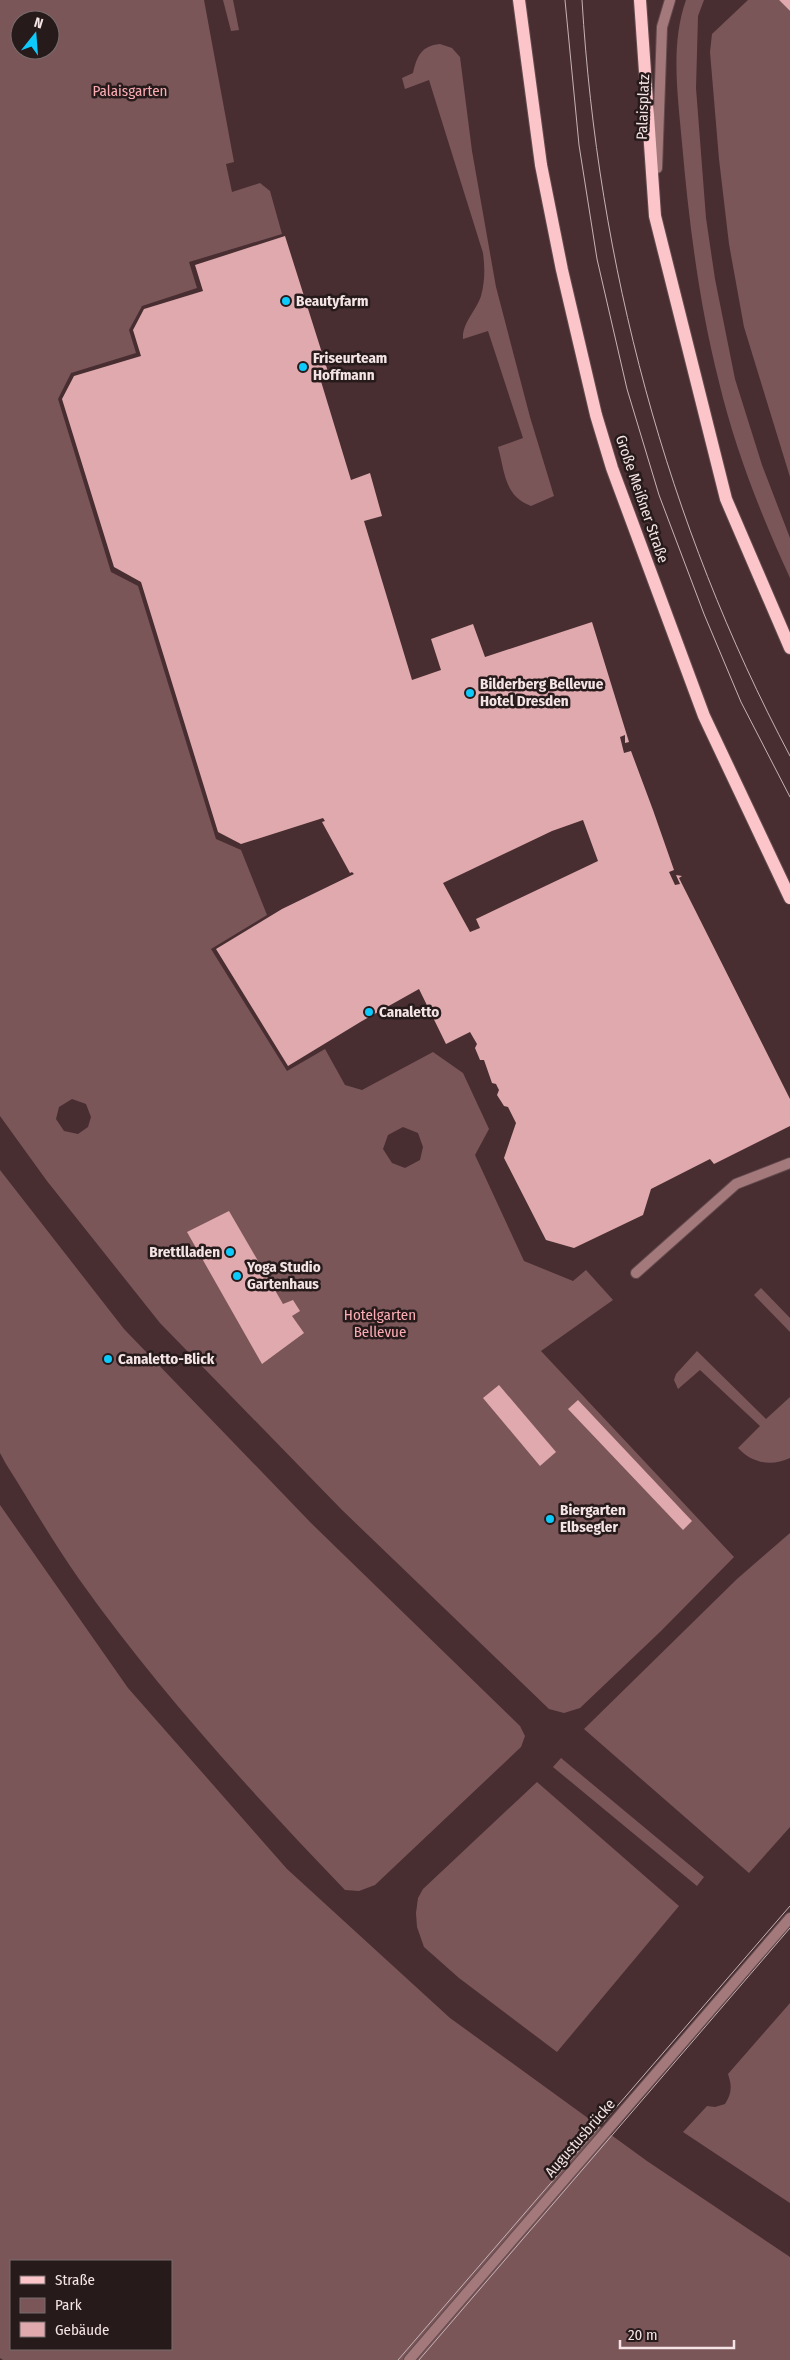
<svg xmlns="http://www.w3.org/2000/svg" width="790" height="2360" font-family="'Fira Sans Condensed',sans-serif">
<rect width="100%" height="100%" fill="#482e31"/>
<g fill="#7b5659" fill-rule="evenodd">
<path d="M 0,0 L 204,0 L 234,162 L 226,164 L 232,192 L 260,183 L 270,191 L 282,234 L 189,262 L 197,288 L 142,306 L 129,330 L 136,353 L 71,373 L 58,399 L 111,572 L 138,586 L 216,839 L 241,850 L 267,915 L 211,949 L 287,1071 L 325,1049 L 345,1085 L 362,1090 L 433,1052 L 463,1073 L 489,1129 L 475,1155 L 524,1261 L 573,1281 L 586,1270 L 613,1300 L 541,1351 L 734,1557 L 661,1631 L 580,1708 L 564,1713 L 549,1709 L 342,1510 L 160,1323 L 47,1181 L 0,1116 ZM 20,20 L 50,20 L 50,50 L 20,50 ZM 72,1099 L 86,1104 L 91,1117 L 88,1127 L 78,1134 L 64,1131 L 56,1119 L 59,1107 ZM 403,1127 L 418,1133 L 423,1147 L 420,1160 L 405,1168 L 392,1163 L 383,1149 L 388,1135 Z"/>
<path d="M 223,0 L 233,0 L 239,30 L 231,31 Z"/>
<path d="M 686,0 L 704,0 L 698,16 L 696,88 L 706,218 L 715,279 L 735,379 L 762,465 L 790,538 L 790,578 C 761,515 735,449 719,382 C 699,303 689,223 682,143 C 678,96 670,45 686,0 Z"/>
<path d="M 748,0 L 779,0 L 790,11 L 790,477 L 744,327 L 729,244 L 719,159 L 710,52 L 712,34 Z"/>
<path d="M 440,44 L 452,48 L 460,57 L 472,151 L 496,287 L 530,417 L 554,496 L 531,506 C 504,496 505,472 498,447 L 523,438 L 488,331 L 463,339 C 462,323 476,311 481,296 C 485,281 485,268 483,253 L 429,80 L 405,89 L 402,78 L 413,73 C 417,56 421,46 440,44 Z"/>
<path d="M 0,1170 L 124,1329 L 311,1523 L 520,1726 L 525,1736 L 521,1747 L 375,1885 L 359,1891 L 345,1890 C 251,1792 158,1690 79,1579 C 53,1542 30,1502 6,1464 L 0,1453 Z"/>
<path d="M 761,1288 L 790,1318 L 790,1332 L 754,1295 Z"/>
<path d="M 697,1351 L 766,1419 L 790,1397 L 790,1458 C 771,1467 752,1463 738,1448 L 760,1426 L 700,1370 L 678,1389 L 674,1380 L 676,1374 Z"/>
<path d="M 0,1505 L 128,1688 L 287,1869 L 450,2018 L 647,2161 L 790,2257 L 790,2360 L 3,2360 L 0,2358 ZM 11,2261 L 171,2261 L 171,2349 L 11,2349 Z"/>
<path d="M 790,1533 L 790,1827 L 749,1873 L 584,1729 L 737,1579 Z"/>
<path d="M 561,1758 L 704,1877 L 697,1886 L 553,1767 Z"/>
<path d="M 537,1782 L 679,1906 L 557,2052 L 459,1978 L 424,1947 L 417,1927 L 416,1913 L 418,1898 L 423,1889 Z"/>
<path d="M 790,2003 L 790,2203 L 683,2132 L 707,2106 L 715,2107 L 725,2104 C 732,2093 732,2086 728,2074 Z"/>
</g>
<g fill="#dfa9ae" fill-rule="evenodd">
<path d="M 779,0 L 790,0 L 790,11 Z"/>
<path d="M 285,236 L 329,375 L 320,378 L 351,480 L 370,473 L 382,516 L 364,521 L 412,680 L 441,670 L 431,639 L 473,624 L 485,657 L 592,622 L 629,742 L 625,743 L 625,735 L 620,737 L 624,753 L 631,751 L 653,810 L 674,870 L 669,872 L 675,885 L 680,884 L 676,875 L 682,876 L 679,878 L 790,1099 L 790,1126 L 714,1164 L 710,1159 L 651,1189 L 643,1215 L 574,1248 L 546,1240 L 504,1158 L 516,1123 L 508,1107 L 504,1106 L 497,1095 L 499,1090 L 496,1084 L 492,1083 L 484,1060 L 480,1060 L 475,1048 L 477,1044 L 470,1032 L 446,1044 L 419,989 L 362,1021 L 288,1066 L 216,949 L 282,909 L 354,874 L 352,872 L 350,873 L 322,822 L 325,821 L 323,818 L 241,844 L 218,832 L 141,582 L 114,567 L 62,399 L 74,376 L 141,356 L 133,330 L 144,309 L 203,291 L 195,265 ZM 583,820 L 598,861 L 476,919 L 480,928 L 470,932 L 443,883 L 552,831 Z"/>
<path d="M 229,1211 L 283,1304 L 293,1300 L 300,1311 L 292,1316 L 304,1333 L 262,1364 L 187,1232 Z"/>
<path d="M 499,1385 L 556,1452 L 540,1466 L 483,1398 Z"/>
<path d="M 578,1400 L 692,1521 L 683,1530 L 568,1409 Z"/>
</g>
<g fill="none" stroke-linecap="round" stroke-linejoin="round">
<g stroke="#644b4e" stroke-width="12">
<path id="service" d="M 636,1273 L 736,1184 L 790,1163"/>
</g>
<g stroke="#644b4e" stroke-width="12">
<g id="minor">
<path d="M 657,168 L 662,27 L 670,0"/>
<path d="M 409,2360 L 790,1918"/>
</g>
</g>
<g stroke="#644b4e" stroke-width="14">
<g id="primary">
<path d="M 519,0 L 541,165 L 562,270 L 596,415 L 612,468 L 704,716 L 790,898"/>
<path d="M 640,0 L 655,216 L 726,499 L 790,648"/>
</g>
</g>
<use href="#service" stroke="#a4797c" stroke-width="10"/>
<use href="#minor" stroke="#a4797c" stroke-width="10"/>
<use href="#primary" stroke="#fcc5c9" stroke-width="12"/>
<g stroke="#c6b3b5" stroke-width="1">
<path d="M 565,0 L 579,145 L 597,259 L 627,389 L 659,495 L 704,614 L 741,702 L 790,797"/>
<path d="M 582,0 C 598,264 666,522 790,756"/>
<path d="M 398,2360 L 790,1906"/>
<path d="M 419,2360 L 790,1928"/>
</g>
</g>
<g fill="#0ecafa" stroke="#261a1b" stroke-width="2">
<circle cx="286" cy="301" r="5"/>
<circle cx="303" cy="367" r="5"/>
<circle cx="470" cy="693" r="5"/>
<circle cx="369" cy="1012" r="5"/>
<circle cx="230" cy="1252" r="5"/>
<circle cx="237" cy="1276" r="5"/>
<circle cx="108" cy="1359" r="5"/>
<circle cx="550" cy="1519" r="5"/>
</g>
<g text-anchor="middle" dominant-baseline="central" stroke-width="5" stroke-linejoin="round" paint-order="stroke">
<g font-size="15" fill="#fcadb4" stroke="#261a1b">
<text x="130" y="91">Palaisgarten</text>
<text x="380" y="1315">Hotelgarten<tspan x="380" dy="17">Bellevue</tspan></text>
</g>
<g font-size="15" fill="#f5e4e5" stroke="#261a1b">
<text transform="translate(643 107) rotate(-88)">Palaisplatz</text>
<text transform="translate(642 499) rotate(71)">Große Meißner Straße</text>
<text transform="translate(580 2138) rotate(-49)">Augustusbrücke</text>
</g>
<g font-size="15" font-weight="bold" fill="#f5e4e5" stroke="#261a1b" text-anchor="start">
<text x="296" y="301">Beautyfarm</text>
<text x="313" y="358">Friseurteam<tspan x="313" dy="17">Hoffmann</tspan></text>
<text x="480" y="684">Bilderberg Bellevue<tspan x="480" dy="17">Hotel Dresden</tspan></text>
<text x="379" y="1012">Canaletto</text>
<text x="220" y="1252" text-anchor="end">Brettlladen</text>
<text x="247" y="1267">Yoga Studio<tspan x="247" dy="17">Gartenhaus</tspan></text>
<text x="118" y="1359">Canaletto-Blick</text>
<text x="560" y="1510">Biergarten<tspan x="560" dy="17">Elbsegler</tspan></text>
</g>
</g>
<rect x="10" y="2260" width="162" height="90" fill="#261a1b" stroke="#796b6c"/>
<rect x="20" y="2276" width="25" height="8" fill="#fcc5c9" stroke="#796b6c"/>
<text x="55" y="2285" font-size="15" fill="#f5e4e5">Straße</text>
<rect x="20" y="2298" width="25" height="15" fill="#7b5659" stroke="#796b6c"/>
<text x="55" y="2310" font-size="15" fill="#f5e4e5">Park</text>
<rect x="20" y="2322" width="25" height="15" fill="#dfa9ae" stroke="#796b6c"/>
<text x="55" y="2335" font-size="15" fill="#f5e4e5">Gebäude</text>
<g transform="translate(35 35) rotate(17)"><circle r="24" fill="#261a1b" stroke="#796b6c"/>
<path d="M0-4L9 19L0 12L-9 19Z" fill="#0ecafa"/>
<text y="-8" font-size="14" font-weight="bold" text-anchor="middle" fill="#f5e4e5">N</text>
</g>
<path d="M620 2340v8h114v-8" fill="none" stroke="#f5e4e5" stroke-width="2.5"/>
<text x="628" y="2340" font-size="15" fill="#f5e4e5" stroke="#261a1b" stroke-width="4" paint-order="stroke">20 m</text>
</svg>
